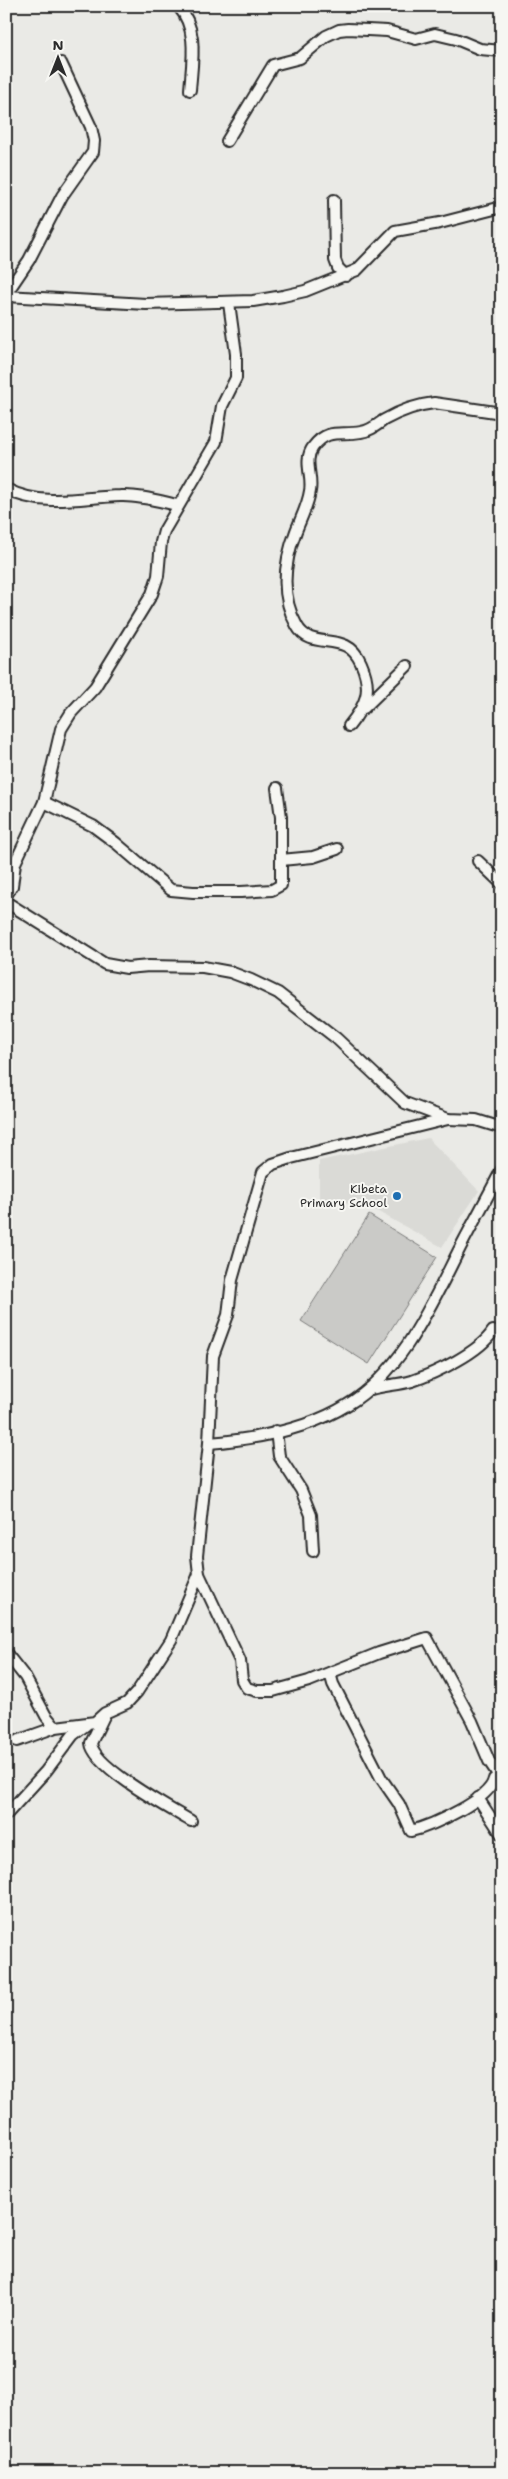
<svg xmlns="http://www.w3.org/2000/svg" width="508" height="2479" font-family="'Shantell Sans',sans-serif">
<rect width="100%" height="100%" fill="#eaeae6"/>
<filter id="ink" filterUnits="userSpaceOnUse"><feTurbulence type="fractalNoise" baseFrequency=".02" numOctaves="2"/><feDisplacementMap in="SourceGraphic" scale="10" xChannelSelector="R" yChannelSelector="G"/><feConvolveMatrix kernelMatrix="1 2 1 2 8 2 1 2 1" color-interpolation-filters="sRGB"/></filter>
<g filter="url(#ink)">
<path fill="#dadad6" d="M 428,1138 L 479,1191 L 442,1247 L 364,1204 L 319,1202 L 319,1161 Z"/>
<path fill="#cacac7" stroke="#7a7a79" d="M 369,1215 L 437,1257 L 369,1364 L 301,1321 Z"/>
<g fill="none" stroke-linecap="round" stroke-linejoin="round">
<g stroke="#2b2b2b" stroke-width="14">
<g id="street">
<path d="M 178,6 C 199,29 192,62 190,90"/>
<path d="M 227,141 L 273,65 L 300,58 L 326,36 L 339,30 L 348,29 L 387,31 L 416,39 L 435,34 L 456,39 L 480,49 L 502,51"/>
<path d="M 334,200 L 335,260 L 338,268 L 346,276"/>
<path d="M 6,294 L 29,260 L 62,196 L 93,152 L 94,141 L 91,127 L 61,63"/>
<path d="M 6,296 L 146,304 L 253,301 L 283,296 L 305,291 L 357,270 L 395,231 L 440,223 L 502,207"/>
<path d="M 6,489 C 43,508 81,497 120,496 C 139,495 159,501 177,505"/>
<path d="M 364,708 L 407,666"/>
<path d="M 349,726 C 366,705 373,690 361,663 C 346,628 312,653 297,626 C 280,596 284,562 296,531 C 301,518 308,505 310,491 C 313,477 303,460 313,447 C 328,427 341,436 361,432 C 370,431 377,425 384,420 C 400,411 416,405 434,403 L 502,413"/>
<path d="M 44,802 L 93,826 L 116,843 L 171,890 L 193,892 L 241,892 L 272,890 L 281,885 L 281,817 L 277,788"/>
<path d="M 281,860 L 313,857 L 337,849"/>
<path d="M 478,861 L 502,884"/>
<path d="M 6,896 L 12,886 L 15,863 L 44,802 L 61,729 L 71,713 L 95,687 L 152,594 L 158,576 L 161,542 L 164,531 L 216,442 L 222,406 L 236,378 L 236,354 L 229,303"/>
<path d="M 6,902 L 105,964 L 127,968 L 149,966 L 203,967 L 230,972 L 251,980 L 278,993 L 336,1038 L 405,1103 L 448,1119 L 476,1120 L 502,1128"/>
<path d="M 448,1119 L 291,1158 L 273,1164 L 263,1172 L 232,1280 L 228,1315 L 213,1356 L 209,1443 L 197,1556 L 199,1574 L 240,1661 L 242,1680 L 247,1688 L 257,1691 L 273,1691 L 309,1681 L 379,1653 L 427,1638 L 472,1721 L 489,1761 L 497,1773 L 502,1776"/>
<path d="M 371,1389 C 384,1385 399,1385 412,1381 C 436,1373 480,1352 493,1331"/>
<path d="M 276,1431 L 279,1456 L 301,1490 L 311,1515 L 313,1551"/>
<path d="M 209,1443 C 256,1439 307,1430 347,1405 C 402,1372 431,1305 459,1250 C 473,1223 488,1196 502,1169"/>
<path d="M 6,1653 L 25,1677 L 46,1716 L 55,1727"/>
<path d="M 330,1673 L 333,1684 L 381,1778 L 399,1804 L 411,1831 C 431,1826 490,1800 494,1779 L 500,1776"/>
<path d="M 104,1716 L 91,1743 C 93,1767 169,1808 191,1821"/>
<path d="M 17,1741 L 56,1727 L 95,1722 L 105,1713 L 127,1703 L 137,1692 L 171,1640 L 199,1574"/>
<path d="M 478,1798 L 502,1835"/>
<path d="M 6,1815 L 46,1771 L 73,1735 L 86,1725"/>
</g>
</g>
<use href="#street" stroke="#f6f6f2" stroke-width="10"/>
</g>
</g>
<circle fill="#1f6fb2" stroke="#f6f6f2" stroke-width="2" cx="397" cy="1196" r="5"/>
<g text-anchor="middle" dominant-baseline="central" stroke-width="4" stroke-linejoin="round" paint-order="stroke">
<g font-size="12" fill="#2b2b2b" stroke="#f6f6f2" text-anchor="end">
<text x="387" y="1189">Kibeta<tspan x="387" dy="14">Primary School</tspan></text>
</g>
</g>
<rect width="508" height="2479" fill="none" stroke="#f6f6f2" stroke-width="25"/>
<rect x="12" y="12" width="483" height="2454" fill="none" stroke="#2b2b2b" stroke-width="2" filter="url(#ink)"/>
<g transform="translate(58 58)" stroke="#f6f6f2" stroke-width="4" paint-order="stroke">
<path d="M0-4L9 19L0 12L-9 19Z" fill="#2b2b2b"/>
<text y="-8" font-size="14" font-weight="bold" text-anchor="middle" fill="#2b2b2b">N</text>
</g>
</svg>
